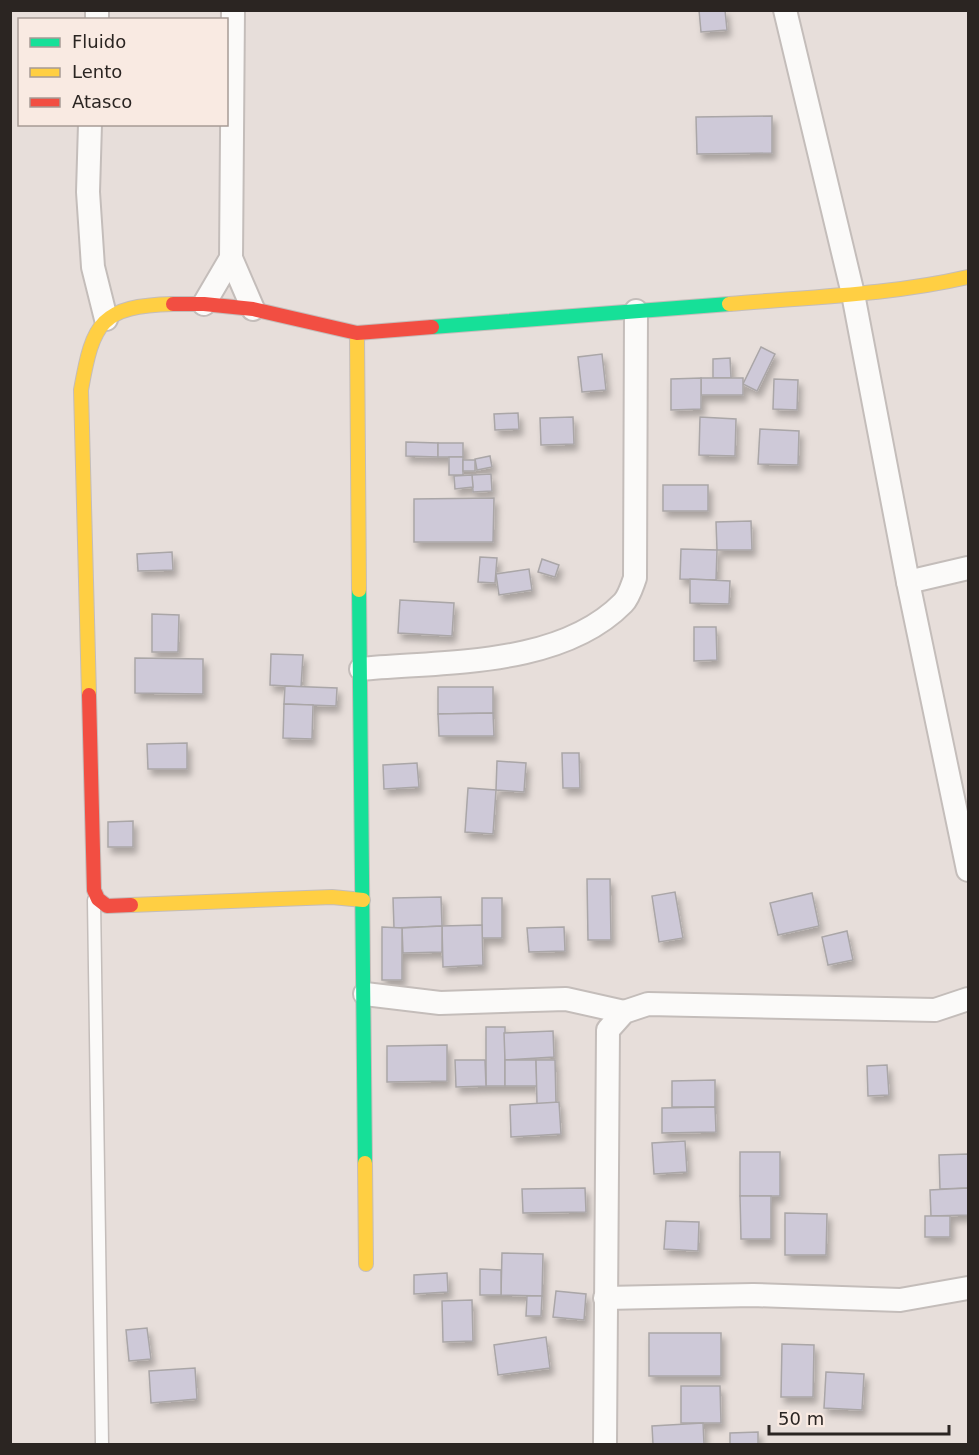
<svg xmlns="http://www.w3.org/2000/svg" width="979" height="1455" font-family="'DejaVu Sans',sans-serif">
<defs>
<filter id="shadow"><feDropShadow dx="3.5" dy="6" stdDeviation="3" flood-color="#0004"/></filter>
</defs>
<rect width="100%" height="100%" fill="#e7deda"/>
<g fill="#cec9d8" stroke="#aaa6a7" stroke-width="1.5" filter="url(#shadow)">
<path d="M 699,10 L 725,10 L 727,30 L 701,32 Z"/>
<path d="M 772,116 L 772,153 L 697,154 L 696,117 Z"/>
<path d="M 761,347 L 775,354 L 757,391 L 743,384 Z"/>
<path d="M 602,354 L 606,390 L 582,392 L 578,357 Z"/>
<path d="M 730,358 L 731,378 L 713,378 L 713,359 Z"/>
<rect x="701" y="378" width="42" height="17"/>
<path d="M 701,378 L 701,409 L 671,410 L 671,379 Z"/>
<path d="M 774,379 L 798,380 L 797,410 L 773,409 Z"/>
<path d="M 518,413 L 519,429 L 495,430 L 494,414 Z"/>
<path d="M 573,417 L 574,444 L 541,445 L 540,418 Z"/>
<path d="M 700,417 L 736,419 L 735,456 L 699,455 Z"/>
<path d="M 760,429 L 799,431 L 798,465 L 758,464 Z"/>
<path d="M 406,442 L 438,443 L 438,457 L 406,456 Z"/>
<rect x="438" y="443" width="25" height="14"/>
<path d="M 490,456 L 492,467 L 477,470 L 475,459 Z"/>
<rect x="449" y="457" width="14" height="18"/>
<rect x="463" y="460" width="12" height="11"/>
<path d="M 491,474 L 492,491 L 473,492 L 472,475 Z"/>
<path d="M 472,475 L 473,487 L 455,489 L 454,476 Z"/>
<rect x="663" y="485" width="45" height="26"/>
<path d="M 494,498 L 493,542 L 414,542 L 414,499 Z"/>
<path d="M 751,521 L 752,550 L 717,550 L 716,522 Z"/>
<path d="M 681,549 L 717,550 L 716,580 L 680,579 Z"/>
<path d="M 172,552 L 173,570 L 138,571 L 137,554 Z"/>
<path d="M 480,557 L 497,558 L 495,583 L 478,582 Z"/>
<path d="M 542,559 L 559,565 L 555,577 L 538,572 Z"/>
<path d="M 529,569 L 532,590 L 499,595 L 496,574 Z"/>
<path d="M 690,579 L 730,581 L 729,604 L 690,603 Z"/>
<path d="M 400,600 L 454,603 L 452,636 L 398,633 Z"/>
<path d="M 152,614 L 179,615 L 178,652 L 152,652 Z"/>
<path d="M 694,627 L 716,627 L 717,660 L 694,661 Z"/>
<path d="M 271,654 L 303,655 L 301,687 L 270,685 Z"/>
<path d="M 135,658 L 203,659 L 203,694 L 135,693 Z"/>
<path d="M 285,686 L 337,688 L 336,706 L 284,704 Z"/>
<path d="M 438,687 L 493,687 L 493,713 L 438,714 Z"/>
<path d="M 284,704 L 313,705 L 312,739 L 283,738 Z"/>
<path d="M 493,713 L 494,736 L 439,736 L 438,714 Z"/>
<path d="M 187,743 L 187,769 L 148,769 L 147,744 Z"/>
<path d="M 562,753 L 579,753 L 580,788 L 563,788 Z"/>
<path d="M 497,761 L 526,763 L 524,792 L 496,790 Z"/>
<path d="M 417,763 L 419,787 L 384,789 L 383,765 Z"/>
<path d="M 468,788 L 496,790 L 493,834 L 465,832 Z"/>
<path d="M 133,821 L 133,847 L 108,847 L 108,822 Z"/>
<path d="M 587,879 L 610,879 L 611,940 L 588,940 Z"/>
<path d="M 675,892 L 683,938 L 659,942 L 652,896 Z"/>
<path d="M 812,893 L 819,926 L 778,935 L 770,903 Z"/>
<path d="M 441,897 L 442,926 L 394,928 L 393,898 Z"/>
<rect x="482" y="898" width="20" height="40"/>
<path d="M 482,925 L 483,965 L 443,967 L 442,926 Z"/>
<path d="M 442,926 L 442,952 L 403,953 L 402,928 Z"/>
<path d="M 382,927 L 402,928 L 402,980 L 382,980 Z"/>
<path d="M 564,927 L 565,951 L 529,952 L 527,928 Z"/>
<path d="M 847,931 L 853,960 L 828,965 L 822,937 Z"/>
<rect x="486" y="1027" width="19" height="59"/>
<path d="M 553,1031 L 554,1057 L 505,1060 L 504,1033 Z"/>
<path d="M 447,1045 L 447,1081 L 387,1082 L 387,1046 Z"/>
<path d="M 455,1060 L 485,1060 L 486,1086 L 456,1087 Z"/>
<path d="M 505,1060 L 536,1060 L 537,1086 L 505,1086 Z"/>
<path d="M 536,1060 L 555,1060 L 556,1104 L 537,1104 Z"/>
<path d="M 887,1065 L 889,1095 L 868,1096 L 867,1066 Z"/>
<path d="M 715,1080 L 715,1107 L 672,1107 L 672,1081 Z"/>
<path d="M 559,1102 L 561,1134 L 511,1137 L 510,1105 Z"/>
<path d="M 715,1107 L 716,1132 L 662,1133 L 662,1108 Z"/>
<path d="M 685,1141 L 687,1172 L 654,1174 L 652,1143 Z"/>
<rect x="740" y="1152" width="40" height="44"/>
<path d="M 968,1154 L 968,1188 L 940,1189 L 939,1155 Z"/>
<path d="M 585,1188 L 586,1212 L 523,1213 L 522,1189 Z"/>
<path d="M 968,1188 L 968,1215 L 931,1216 L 930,1190 Z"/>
<path d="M 740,1196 L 771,1196 L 771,1239 L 741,1239 Z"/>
<path d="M 785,1213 L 827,1214 L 826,1255 L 785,1255 Z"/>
<rect x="925" y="1216" width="25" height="21"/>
<path d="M 666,1221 L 699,1222 L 698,1251 L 664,1249 Z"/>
<path d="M 502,1253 L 543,1254 L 542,1296 L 501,1295 Z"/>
<path d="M 480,1269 L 501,1270 L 501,1295 L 480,1295 Z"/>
<path d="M 447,1273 L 448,1292 L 414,1294 L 414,1275 Z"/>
<path d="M 556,1291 L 586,1294 L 584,1320 L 553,1317 Z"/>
<path d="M 527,1296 L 542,1296 L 541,1316 L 526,1316 Z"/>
<path d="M 472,1300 L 473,1341 L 443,1342 L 442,1301 Z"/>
<path d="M 147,1328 L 151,1359 L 129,1361 L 126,1330 Z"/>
<rect x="649" y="1333" width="72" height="43"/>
<path d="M 546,1337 L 550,1368 L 498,1375 L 494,1345 Z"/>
<path d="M 782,1344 L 814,1345 L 813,1397 L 781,1397 Z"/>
<path d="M 195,1368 L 197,1399 L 151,1403 L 149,1371 Z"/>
<path d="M 826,1372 L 864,1374 L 862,1410 L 824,1408 Z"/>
<path d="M 681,1386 L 720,1386 L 721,1423 L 681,1423 Z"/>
<path d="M 703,1423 L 704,1444 L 653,1444 L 652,1426 Z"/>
<path d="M 758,1432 L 758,1444 L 730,1444 L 730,1433 Z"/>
</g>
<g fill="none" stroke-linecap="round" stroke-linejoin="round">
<g stroke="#c4bdba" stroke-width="15">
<path id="lane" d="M 94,900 L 102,1444"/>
</g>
<g stroke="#c4bdba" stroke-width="26">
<g id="street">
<path d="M 97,10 L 97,20"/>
<path d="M 233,10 L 231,258 L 253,309"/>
<path d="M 785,10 L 853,294 L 908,582 L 968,870"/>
<path d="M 90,124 L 88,192 L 93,267 L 106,319"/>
<path d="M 204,304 L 231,258"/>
<path d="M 908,582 L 968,568"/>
<path d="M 361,669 C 445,661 560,667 623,603 C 629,597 632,586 635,578 L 636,311"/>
<path d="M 365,994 L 440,1003 L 566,999 L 624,1012"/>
<path d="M 605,1298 L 753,1295 L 900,1300 L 968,1288"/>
<path d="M 605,1444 L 608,1030 L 624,1012 L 648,1004 L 935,1010 L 968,999"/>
</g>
</g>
<g stroke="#c4bdba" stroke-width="16">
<g id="fast">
<path d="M 432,327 L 729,304"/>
<path d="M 359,590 L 365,1163"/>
</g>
</g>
<g stroke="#c4bdba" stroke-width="16">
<g id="slow">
<path d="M 729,304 C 809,297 890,295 968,277"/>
<path d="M 357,333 L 359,590"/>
<path d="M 89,695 L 81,390 C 93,322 101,306 173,304"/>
<path d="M 131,905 L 332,897 L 363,900"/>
<path d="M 365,1163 L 366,1264"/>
</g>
</g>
<g stroke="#c4bdba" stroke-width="16">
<g id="jam">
<path d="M 173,304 L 204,304 L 253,309 L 357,333 L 432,327"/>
<path d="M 89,695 L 94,890 L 98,899 L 107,906 L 131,905"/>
</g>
</g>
<use href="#lane" stroke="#fbfaf9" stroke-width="12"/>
<use href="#street" stroke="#fbfaf9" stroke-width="22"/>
<use href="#fast" stroke="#16e098" stroke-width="14"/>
<use href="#slow" stroke="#ffcf43" stroke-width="14"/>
<use href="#jam" stroke="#f24e42" stroke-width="14"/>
</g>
<rect width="979" height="1455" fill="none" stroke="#2b2522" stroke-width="24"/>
<rect x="18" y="18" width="210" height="108" fill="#f9eae2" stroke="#a79b95" stroke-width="1.5"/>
<rect x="30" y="38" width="30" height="9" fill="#16e098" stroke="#a79b95" stroke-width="1.5"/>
<text x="72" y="48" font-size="18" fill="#2b2522">Fluido</text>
<rect x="30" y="68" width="30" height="9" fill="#ffcf43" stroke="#a79b95" stroke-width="1.5"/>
<text x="72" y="78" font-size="18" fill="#2b2522">Lento</text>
<rect x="30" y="98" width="30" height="9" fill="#f24e42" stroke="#a79b95" stroke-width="1.5"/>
<text x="72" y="108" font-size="18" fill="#2b2522">Atasco</text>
<path d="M769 1425v9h180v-9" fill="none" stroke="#2b2522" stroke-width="3"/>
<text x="778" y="1425" font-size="18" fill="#2b2522" stroke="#f9eae2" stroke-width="4.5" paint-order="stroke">50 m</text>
</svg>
